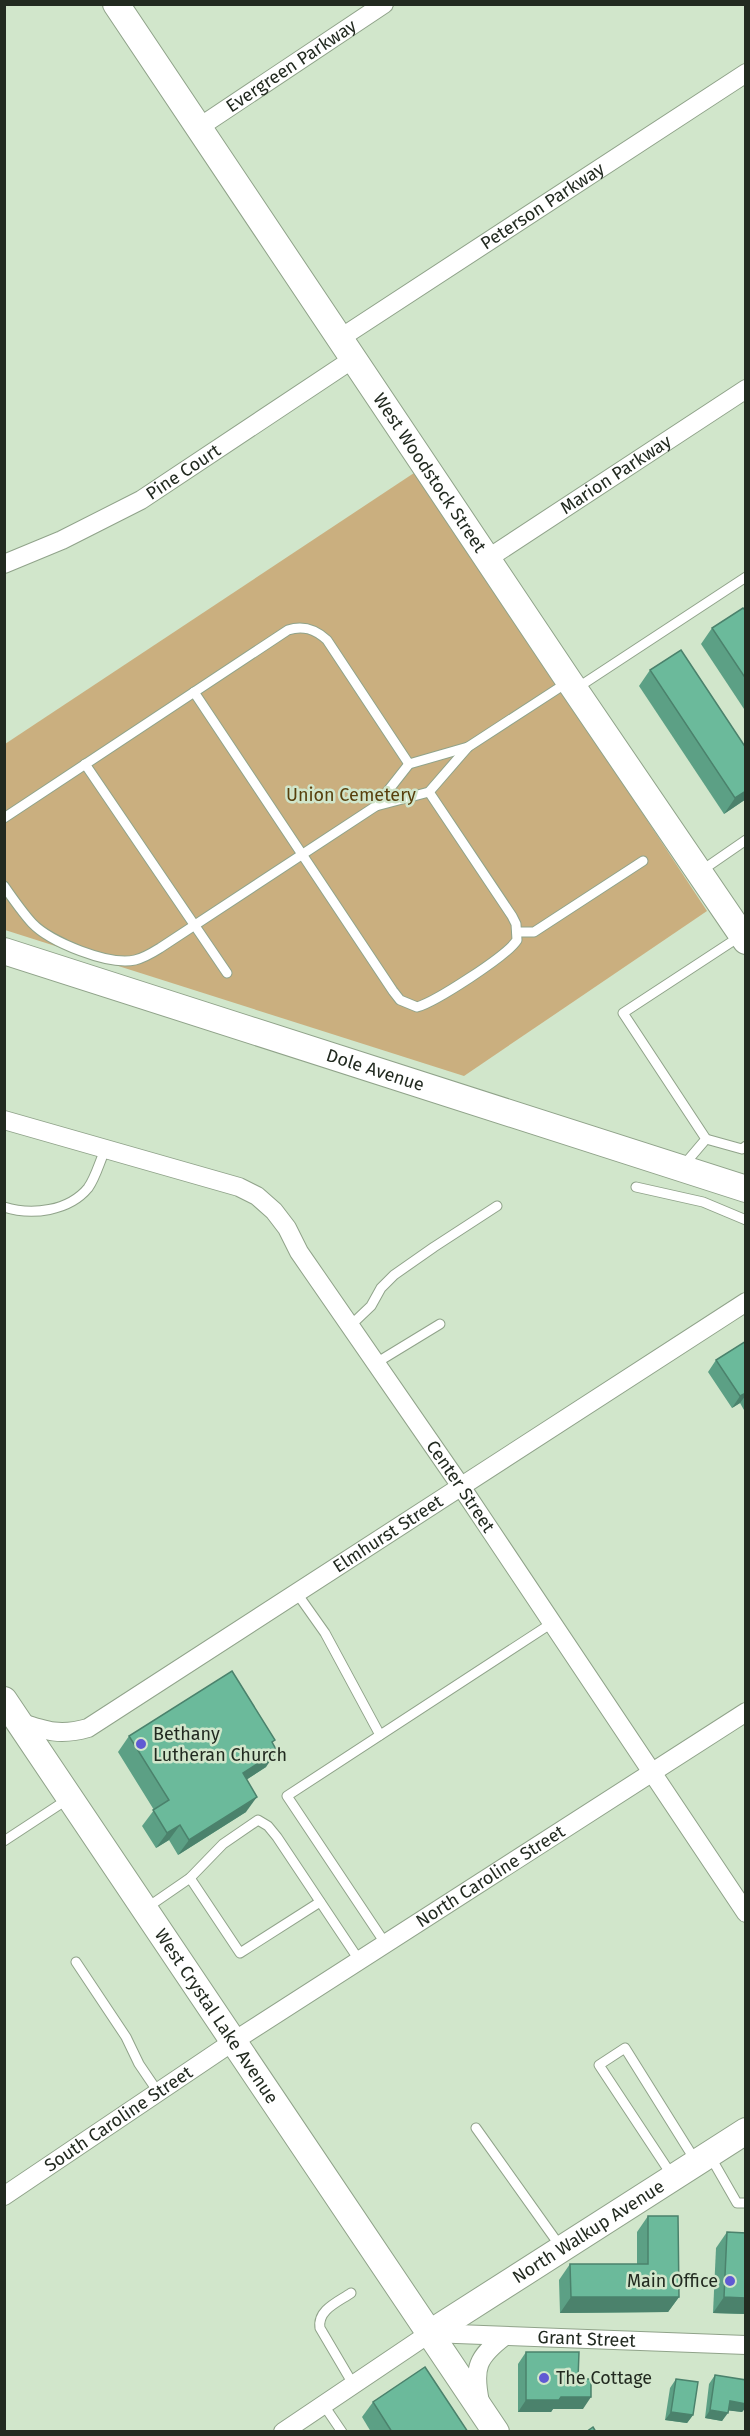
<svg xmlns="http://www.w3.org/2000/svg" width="750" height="2436" font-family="'Fira Sans',sans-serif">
<rect width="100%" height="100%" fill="#d1e6cb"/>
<path fill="#caaf7f" d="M 417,471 L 707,911 L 464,1076 L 5,930 L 5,744 Z"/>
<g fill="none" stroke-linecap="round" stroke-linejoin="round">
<g stroke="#90a38a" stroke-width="11">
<g id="lane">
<path d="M 577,688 L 746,577"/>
<path d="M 194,692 L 393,991 L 400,1000 L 417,1007 C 435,1002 507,956 517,940 L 516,924 L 512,916 L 429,792"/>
<path d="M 85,764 L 227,973"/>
<path d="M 376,806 L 409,764 L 468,747"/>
<path d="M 4,818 L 288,630 C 303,625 315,629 327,640 L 409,764"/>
<path d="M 701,871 L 746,840"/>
<path d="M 4,886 C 13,899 22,912 32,923 C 50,942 109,966 135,960 C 144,958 152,953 160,948 L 376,806 L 429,792 L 468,747 L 568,682"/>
<path d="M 517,932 L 534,932 L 643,861"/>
<path d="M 706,1139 L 742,1149 L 746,1146"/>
<path d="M 683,1166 L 706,1139 L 623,1013 L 739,937"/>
<path d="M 636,1187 L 703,1202 L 746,1220"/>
<path d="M 4,1207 C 32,1216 69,1211 88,1188 C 96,1177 100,1160 106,1148"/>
<path d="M 350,1326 L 371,1306 L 381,1288 L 394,1275 L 434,1247 L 497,1206"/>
<path d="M 376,1363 L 440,1324"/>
<path d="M 296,1592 L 325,1633 L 380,1735"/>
<path d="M 4,1841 L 68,1799"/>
<path d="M 190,1878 L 240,1953 L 320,1902"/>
<path d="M 145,1909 L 190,1878 L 223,1844 L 258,1820 L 268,1826 L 277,1837 L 359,1960"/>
<path d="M 385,1943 L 287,1796 L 552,1623"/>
<path d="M 76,1962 L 126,2037 L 139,2064 L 158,2092"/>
<path d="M 476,2128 L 560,2246"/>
<path d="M 710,2156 L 737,2203 L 746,2203"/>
<path d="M 673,2177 L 599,2065 L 625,2048 L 695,2160"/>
<path d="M 351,2293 C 338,2302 317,2310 320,2328 L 353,2384"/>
<path d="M 323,2404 L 342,2432"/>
</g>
</g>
<g stroke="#90a38a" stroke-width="20">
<g id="street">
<path id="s1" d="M 198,128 L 384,4"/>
<path id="s2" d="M 339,339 L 746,73"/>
<path id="s3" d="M 487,559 L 746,389"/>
<path id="s4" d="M 4,564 L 62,540 L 141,500 L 353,359"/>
<path id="s5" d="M 4,1120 L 239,1187 L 257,1196 L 274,1211 L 287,1228 L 299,1252 L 460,1485 L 746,1913"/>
<path id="s6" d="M 19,1722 C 46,1731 60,1736 88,1728 L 746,1302"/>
<path id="s7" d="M 4,2196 L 234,2041 L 746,1712"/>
<path d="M 480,2402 C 473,2368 477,2357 505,2336"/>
<path id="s8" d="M 283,2432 L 430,2333 L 746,2345"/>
</g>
</g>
<g stroke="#90a38a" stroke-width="28">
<g id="secondary">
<path id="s9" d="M 116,4 L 569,681 L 746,941"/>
<path id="s10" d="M 4,951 L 746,1189"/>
<path id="s11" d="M 4,1700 L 496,2432"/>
<path id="s12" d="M 430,2333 L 746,2131"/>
</g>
</g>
<use href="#lane" stroke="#fff" stroke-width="9"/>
<use href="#street" stroke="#fff" stroke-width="18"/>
<use href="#secondary" stroke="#fff" stroke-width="26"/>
</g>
<g fill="#5ca085">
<path d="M 746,611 L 746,712 L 701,644 L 712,628 Z"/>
<path d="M 650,670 L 746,748 L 746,799 L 724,814 L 639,686 Z"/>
<path d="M 746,1341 L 746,1409 L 744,1410 L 740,1403 L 732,1408 L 708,1372 L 716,1360 Z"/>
<path d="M 129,1736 L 272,1743 L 266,1767 L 246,1780 L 246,1812 L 178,1855 L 169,1840 L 156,1848 L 142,1826 L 154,1810 L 118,1752 Z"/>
<path d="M 648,2216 L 679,2297 L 668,2312 L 560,2313 L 559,2280 L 570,2264 L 637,2264 L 637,2232 Z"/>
<path d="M 727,2232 L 746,2233 L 746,2314 L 713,2313 L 716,2248 Z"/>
<path d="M 526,2352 L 578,2379 L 583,2409 L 553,2409 L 551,2412 L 518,2412 L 518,2364 Z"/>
<path d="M 715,2375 L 746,2380 L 746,2407 L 742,2412 L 728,2410 L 722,2421 L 705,2418 L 709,2384 Z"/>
<path d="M 676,2379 L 693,2415 L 687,2423 L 665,2420 L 670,2388 Z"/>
<path d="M 373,2402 L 468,2432 L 371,2432 L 362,2417 Z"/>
</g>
<g fill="#4b826c">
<path d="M 746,791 L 746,799 L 724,814 L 735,798 Z"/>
<path d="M 746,1393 L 746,1395 L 740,1403 L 732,1408 L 740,1396 Z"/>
<path d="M 277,1751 L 266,1767 L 232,1789 L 243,1773 Z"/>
<path d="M 257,1797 L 246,1812 L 178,1855 L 189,1840 Z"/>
<path d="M 180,1825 L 169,1840 L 156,1848 L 167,1833 Z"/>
<path d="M 571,2297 L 679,2297 L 668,2312 L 560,2313 Z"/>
<path d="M 724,2297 L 746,2298 L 746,2314 L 713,2313 Z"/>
<path d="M 561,2397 L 591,2397 L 583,2409 L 553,2409 L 551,2412 L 518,2412 L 526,2400 Z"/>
<path d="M 730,2401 L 746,2404 L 746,2407 L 742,2412 L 724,2410 Z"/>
<path d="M 710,2410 L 728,2413 L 722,2421 L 705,2418 Z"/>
<path d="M 671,2412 L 693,2415 L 687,2423 L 665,2420 Z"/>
</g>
<g fill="#6bba9b" stroke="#4b826c" stroke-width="1.5">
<path d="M 743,608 L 746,611 L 746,679 L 712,628 Z"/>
<path d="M 681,650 L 746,748 L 746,791 L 735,798 L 650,670 Z"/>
<path d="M 746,1341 L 746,1393 L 740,1396 L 716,1360 Z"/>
<path d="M 232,1671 L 275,1740 L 272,1742 L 277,1751 L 243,1773 L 257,1797 L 189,1840 L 180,1825 L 167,1833 L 153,1810 L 169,1800 L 129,1736 Z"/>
<path d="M 648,2216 L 678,2216 L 679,2297 L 571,2297 L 570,2264 L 648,2264 Z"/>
<path d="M 727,2232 L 746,2233 L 746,2298 L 724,2297 Z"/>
<path d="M 526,2352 L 579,2352 L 578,2379 L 591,2379 L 591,2397 L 561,2397 L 559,2400 L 526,2400 Z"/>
<path d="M 425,2367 L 468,2432 L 392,2432 L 373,2402 Z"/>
<path d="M 715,2375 L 746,2380 L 746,2404 L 730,2401 L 728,2413 L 710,2410 Z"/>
<path d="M 676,2379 L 698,2382 L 693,2415 L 671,2412 Z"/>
<path d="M 593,2427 L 596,2432 L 586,2432 Z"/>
</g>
<g fill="#605ad3" stroke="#d1e6cb" stroke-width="2">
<circle cx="141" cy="1744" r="6"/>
<circle cx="730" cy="2281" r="6"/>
<circle cx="544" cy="2378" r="6"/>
</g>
<g text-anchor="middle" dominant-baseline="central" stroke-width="5" stroke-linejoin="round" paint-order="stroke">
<g font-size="18" fill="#222a20" stroke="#d1e6cb">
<text stroke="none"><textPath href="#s1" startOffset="112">Evergreen Parkway</textPath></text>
<text stroke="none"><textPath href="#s2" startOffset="243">Peterson Parkway</textPath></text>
<text stroke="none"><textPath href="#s4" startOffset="202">Pine Court</textPath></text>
<text stroke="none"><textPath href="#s9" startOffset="564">West Woodstock Street</textPath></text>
<text stroke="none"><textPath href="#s3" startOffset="154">Marion Parkway</textPath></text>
<text stroke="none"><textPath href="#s10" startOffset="390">Dole Avenue</textPath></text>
<text stroke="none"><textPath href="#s5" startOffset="620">Center Street</textPath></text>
<text stroke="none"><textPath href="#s6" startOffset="428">Elmhurst Street</textPath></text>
<text stroke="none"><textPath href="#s7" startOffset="582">North Caroline Street</textPath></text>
<text stroke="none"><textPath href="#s11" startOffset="381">West Crystal Lake Avenue</textPath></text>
<text stroke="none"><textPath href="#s7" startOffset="138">South Caroline Street</textPath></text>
<text stroke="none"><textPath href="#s12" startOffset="188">North Walkup Avenue</textPath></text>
<text stroke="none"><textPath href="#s8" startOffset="334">Grant Street</textPath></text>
</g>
<g font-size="18" fill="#58400d" stroke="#d1e6cb">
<text x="351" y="795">Union Cemetery</text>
</g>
<g font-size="18" fill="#222a20" stroke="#d1e6cb" text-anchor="start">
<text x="153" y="1734">Bethany<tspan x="153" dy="21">Lutheran Church</tspan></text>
<text x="718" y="2281" text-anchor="end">Main Office</text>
<text x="556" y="2378">The Cottage</text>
</g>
</g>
<rect width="750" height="2436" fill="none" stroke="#222a20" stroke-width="12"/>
</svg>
